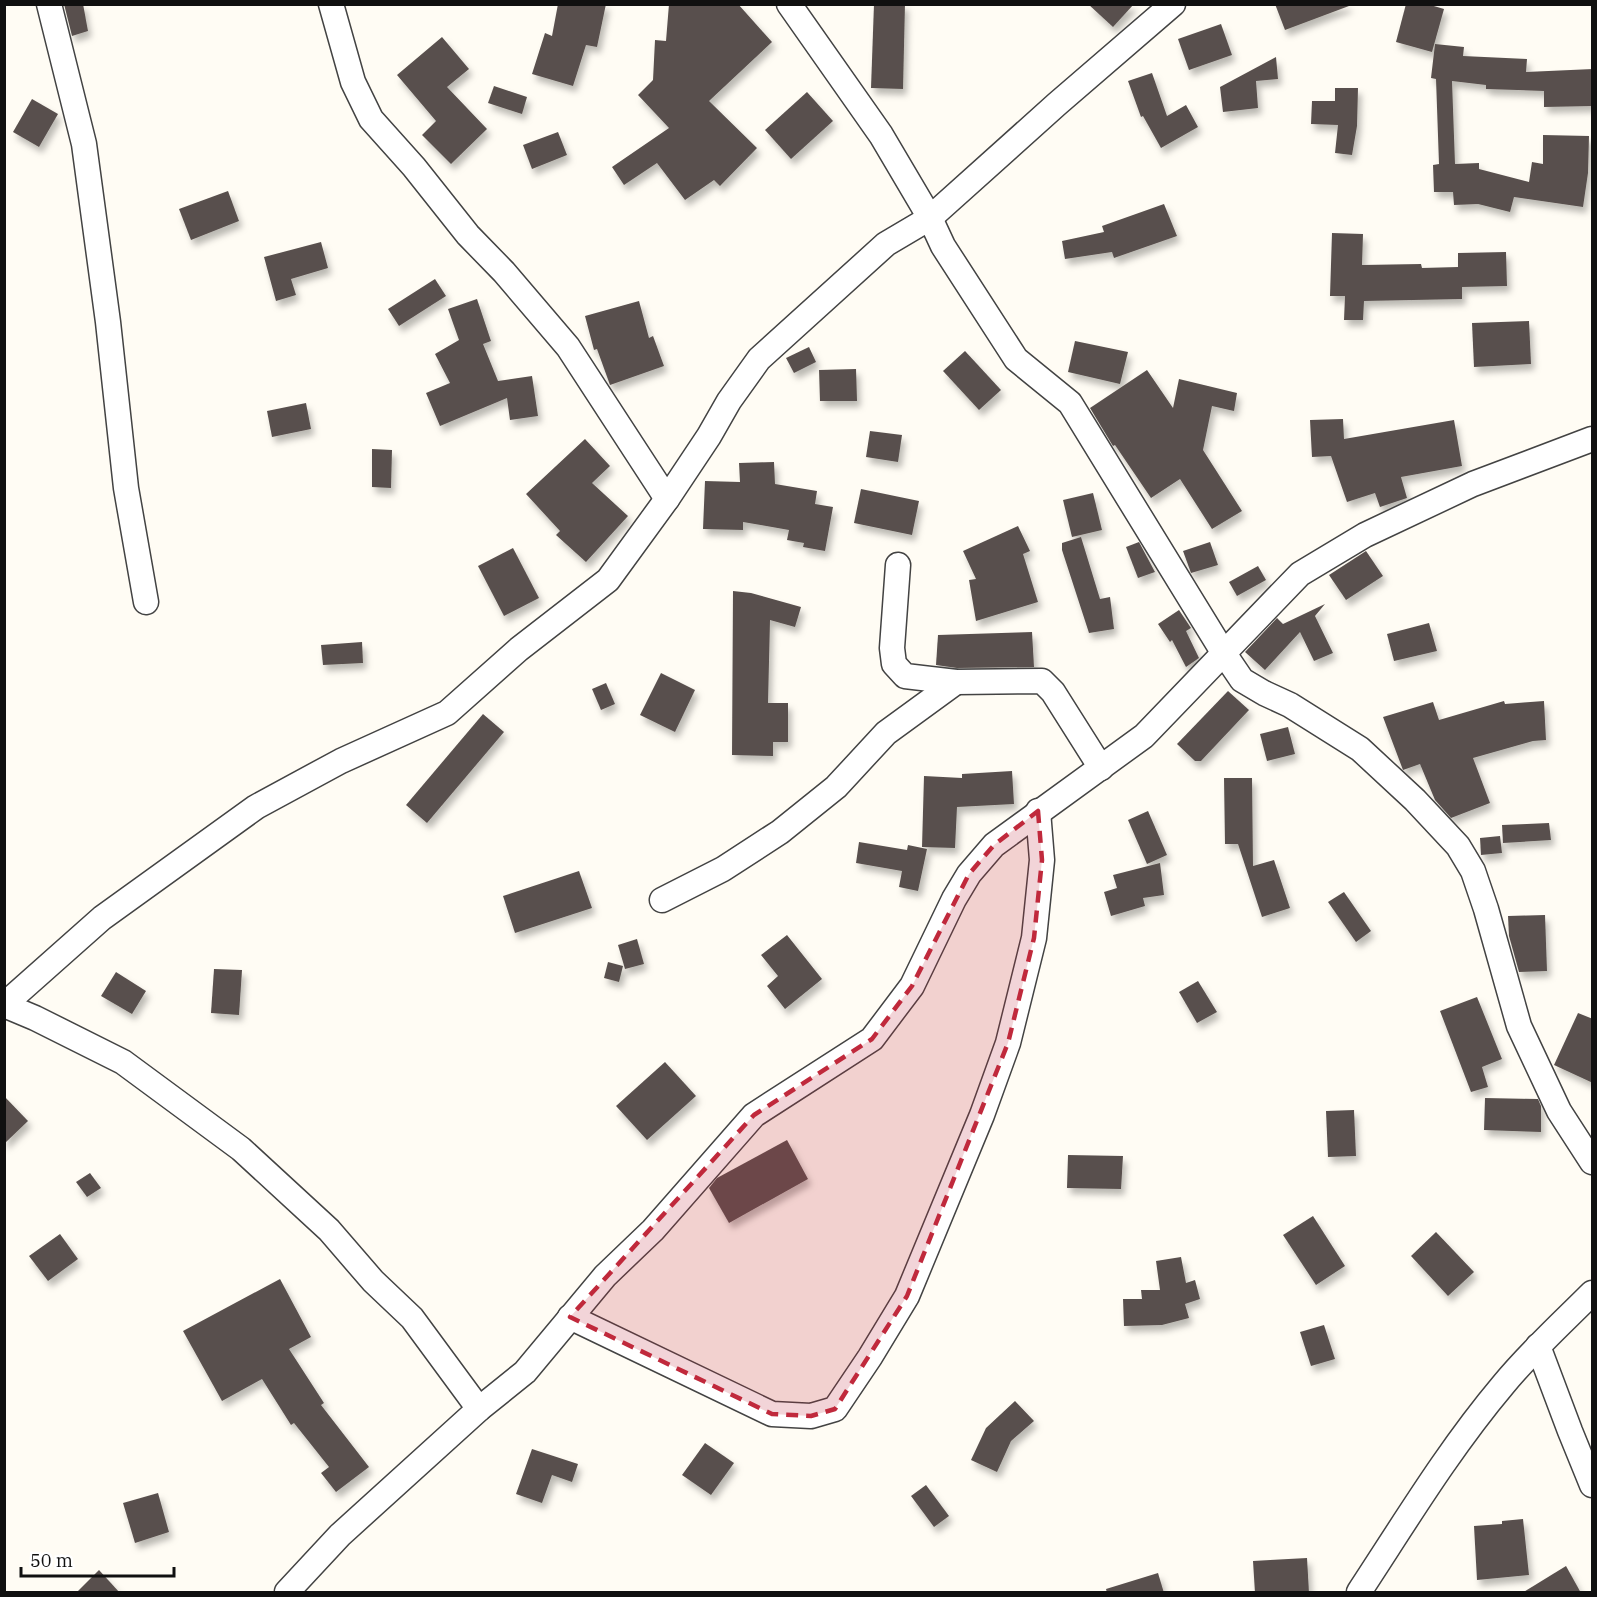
<svg xmlns="http://www.w3.org/2000/svg" width="1597" height="1597" font-family="'IBM Plex Serif',serif">
<defs>
<filter id="shadow"><feDropShadow dx="3.5" dy="6" stdDeviation="3" flood-color="#0004"/></filter>
</defs>
<rect width="100%" height="100%" fill="#fffcf4"/>
<g fill="#59504d" filter="url(#shadow)">
<path d="M 64,4 L 83,4 L 88,31 L 72,36 Z"/>
<path d="M 558,4 L 606,4 L 597,47 L 586,45 L 573,86 L 532,74 L 545,33 L 552,36 Z"/>
<path d="M 669,4 L 738,4 L 772,42 L 709,101 L 757,148 L 720,186 L 714,180 L 685,200 L 657,163 L 624,185 L 612,167 L 669,128 L 638,95 L 653,80 L 655,40 L 666,41 Z"/>
<path d="M 874,4 L 905,4 L 903,89 L 871,88 Z"/>
<path d="M 1088,4 L 1134,4 L 1113,27 Z"/>
<path d="M 1275,4 L 1348,4 L 1349,6 L 1285,30 Z"/>
<path d="M 1406,4 L 1427,4 L 1444,9 L 1432,52 L 1396,42 Z"/>
<path d="M 1221,24 L 1232,55 L 1189,70 L 1178,39 Z"/>
<path d="M 442,37 L 469,69 L 447,87 L 487,129 L 451,164 L 422,135 L 436,121 L 397,75 Z"/>
<path d="M 1435,44 L 1464,47 L 1463,56 L 1527,59 L 1526,72 L 1593,69 L 1593,106 L 1544,107 L 1544,91 L 1486,89 L 1486,85 L 1452,81 L 1455,164 L 1479,163 L 1479,169 L 1529,182 L 1532,162 L 1543,164 L 1543,135 L 1589,136 L 1588,173 L 1583,207 L 1514,197 L 1510,212 L 1478,204 L 1454,205 L 1453,192 L 1434,192 L 1433,165 L 1439,164 L 1436,79 L 1431,78 Z"/>
<path d="M 1276,57 L 1278,79 L 1256,81 L 1258,108 L 1223,112 L 1220,87 Z"/>
<path d="M 1152,73 L 1167,116 L 1186,105 L 1198,127 L 1161,148 L 1143,116 L 1141,117 L 1128,81 Z"/>
<path d="M 494,86 L 527,97 L 522,114 L 488,103 Z"/>
<path d="M 1335,88 L 1358,88 L 1357,126 L 1352,155 L 1335,153 L 1338,125 L 1311,124 L 1312,101 L 1335,101 Z"/>
<path d="M 807,92 L 833,121 L 791,159 L 765,130 Z"/>
<path d="M 32,99 L 58,114 L 39,147 L 13,132 Z"/>
<path d="M 558,132 L 567,155 L 532,169 L 523,145 Z"/>
<path d="M 228,191 L 239,221 L 191,240 L 179,209 Z"/>
<path d="M 1164,204 L 1177,236 L 1114,258 L 1112,252 L 1065,259 L 1062,241 L 1104,232 L 1102,226 Z"/>
<path d="M 1332,233 L 1363,234 L 1362,265 L 1421,264 L 1422,268 L 1458,267 L 1458,253 L 1506,252 L 1507,286 L 1462,287 L 1462,299 L 1364,301 L 1363,320 L 1344,320 L 1345,296 L 1330,296 Z"/>
<path d="M 321,242 L 328,268 L 291,279 L 296,295 L 276,301 L 264,257 Z"/>
<path d="M 435,279 L 446,296 L 399,326 L 388,309 Z"/>
<path d="M 477,299 L 491,341 L 483,344 L 498,381 L 532,376 L 538,416 L 510,420 L 507,398 L 440,426 L 426,393 L 450,383 L 435,354 L 459,340 L 448,309 Z"/>
<path d="M 639,301 L 649,338 L 653,336 L 664,366 L 610,385 L 597,349 L 594,350 L 585,316 Z"/>
<path d="M 1529,321 L 1531,364 L 1474,367 L 1472,323 Z"/>
<path d="M 1075,341 L 1128,352 L 1120,384 L 1068,372 Z"/>
<path d="M 809,347 L 816,362 L 794,373 L 786,358 Z"/>
<path d="M 965,351 L 1001,390 L 979,410 L 943,371 Z"/>
<path d="M 856,369 L 857,401 L 820,401 L 819,370 Z"/>
<path d="M 1147,370 L 1173,408 L 1179,379 L 1237,393 L 1234,411 L 1212,406 L 1203,450 L 1242,511 L 1212,529 L 1180,479 L 1151,498 L 1115,445 L 1113,446 L 1090,408 Z"/>
<path d="M 306,403 L 311,429 L 272,437 L 267,411 Z"/>
<path d="M 1343,419 L 1344,439 L 1454,420 L 1462,466 L 1401,477 L 1407,498 L 1380,507 L 1375,493 L 1347,502 L 1331,456 L 1312,457 L 1310,420 Z"/>
<path d="M 870,431 L 902,435 L 898,462 L 866,457 Z"/>
<path d="M 585,439 L 610,466 L 592,483 L 628,516 L 586,562 L 556,535 L 560,531 L 526,494 Z"/>
<path d="M 372,449 L 392,450 L 391,488 L 372,487 Z"/>
<path d="M 774,462 L 775,484 L 817,491 L 815,504 L 833,507 L 825,551 L 803,547 L 804,543 L 787,540 L 789,530 L 743,522 L 743,530 L 703,529 L 705,481 L 740,482 L 739,463 Z"/>
<path d="M 861,489 L 919,501 L 912,535 L 854,523 Z"/>
<path d="M 1093,493 L 1102,530 L 1072,537 L 1063,500 Z"/>
<path d="M 1018,526 L 1030,551 L 1023,554 L 1038,602 L 976,621 L 969,580 L 976,579 L 963,551 Z"/>
<path d="M 1081,537 L 1100,599 L 1110,597 L 1114,629 L 1089,633 L 1062,550 L 1062,543 Z"/>
<path d="M 1139,542 L 1155,572 L 1138,578 L 1126,547 Z"/>
<path d="M 1210,542 L 1218,565 L 1191,573 L 1183,551 Z"/>
<path d="M 513,548 L 539,598 L 504,616 L 478,566 Z"/>
<path d="M 1366,551 L 1383,576 L 1346,600 L 1329,575 Z"/>
<path d="M 1258,566 L 1266,580 L 1237,596 L 1229,582 Z"/>
<path d="M 733,591 L 751,593 L 801,607 L 795,627 L 770,620 L 768,703 L 788,703 L 788,742 L 773,742 L 773,756 L 732,755 Z"/>
<path d="M 1325,604 L 1315,616 L 1333,653 L 1314,661 L 1300,632 L 1265,670 L 1245,652 L 1277,618 L 1283,624 Z"/>
<path d="M 1179,610 L 1191,628 L 1186,631 L 1199,658 L 1186,667 L 1172,640 L 1170,642 L 1158,624 Z"/>
<path d="M 1429,623 L 1437,651 L 1394,661 L 1387,634 Z"/>
<path d="M 1032,632 L 1034,667 L 957,668 L 936,665 L 938,635 Z"/>
<path d="M 362,642 L 363,663 L 323,665 L 321,645 Z"/>
<path d="M 661,673 L 695,690 L 675,732 L 640,715 Z"/>
<path d="M 606,683 L 615,704 L 601,710 L 592,689 Z"/>
<path d="M 1228,691 L 1249,710 L 1201,761 L 1195,761 L 1177,744 Z"/>
<path d="M 1504,701 L 1505,704 L 1544,701 L 1546,740 L 1533,741 L 1473,758 L 1490,803 L 1451,818 L 1435,800 L 1420,764 L 1403,770 L 1383,717 L 1433,702 L 1439,720 Z"/>
<path d="M 483,714 L 504,732 L 427,823 L 406,805 Z"/>
<path d="M 1288,727 L 1295,754 L 1267,761 L 1260,734 Z"/>
<path d="M 1012,771 L 1014,804 L 957,807 L 955,848 L 922,847 L 924,776 L 962,778 L 962,774 Z"/>
<path d="M 1224,778 L 1252,778 L 1253,866 L 1274,860 L 1290,908 L 1262,917 L 1238,844 L 1225,844 Z"/>
<path d="M 1148,811 L 1167,855 L 1147,864 L 1128,820 Z"/>
<path d="M 1549,823 L 1551,840 L 1503,843 L 1502,825 Z"/>
<path d="M 1500,836 L 1502,853 L 1481,855 L 1480,838 Z"/>
<path d="M 859,842 L 907,850 L 908,845 L 927,849 L 918,891 L 899,887 L 902,871 L 856,863 Z"/>
<path d="M 1160,863 L 1164,895 L 1143,898 L 1145,906 L 1111,916 L 1104,892 L 1117,888 L 1113,875 Z"/>
<path d="M 579,871 L 592,908 L 515,933 L 503,896 Z"/>
<path d="M 1344,892 L 1371,931 L 1356,942 L 1328,902 Z"/>
<path d="M 1545,915 L 1547,971 L 1519,972 L 1509,936 L 1508,916 Z"/>
<path d="M 787,935 L 822,979 L 785,1009 L 767,986 L 778,976 L 761,955 Z"/>
<path d="M 637,939 L 644,964 L 625,969 L 618,945 Z"/>
<path d="M 608,962 L 623,966 L 619,982 L 604,978 Z"/>
<path d="M 214,969 L 242,970 L 239,1015 L 211,1013 Z"/>
<path d="M 116,972 L 146,991 L 132,1014 L 101,996 Z"/>
<path d="M 1198,981 L 1217,1012 L 1197,1023 L 1179,992 Z"/>
<path d="M 1477,997 L 1502,1059 L 1482,1067 L 1488,1087 L 1471,1092 L 1440,1011 Z"/>
<path d="M 1578,1013 L 1593,1019 L 1593,1083 L 1554,1065 Z"/>
<path d="M 665,1062 L 696,1096 L 647,1140 L 616,1106 Z"/>
<path d="M 4,1096 L 28,1121 L 4,1144 Z"/>
<path d="M 1485,1098 L 1538,1099 L 1541,1106 L 1541,1132 L 1484,1130 Z"/>
<path d="M 1354,1110 L 1356,1156 L 1328,1157 L 1326,1111 Z"/>
<path d="M 787,1140 L 808,1179 L 729,1223 L 709,1188 L 717,1178 Z"/>
<path d="M 1068,1155 L 1123,1156 L 1121,1189 L 1067,1188 Z"/>
<path d="M 90,1173 L 101,1188 L 87,1197 L 76,1182 Z"/>
<path d="M 1313,1216 L 1345,1266 L 1316,1285 L 1283,1235 Z"/>
<path d="M 1436,1232 L 1474,1272 L 1448,1296 L 1411,1256 Z"/>
<path d="M 60,1234 L 78,1259 L 48,1281 L 29,1256 Z"/>
<path d="M 1181,1257 L 1186,1283 L 1195,1280 L 1200,1299 L 1185,1304 L 1189,1318 L 1162,1325 L 1124,1326 L 1123,1299 L 1142,1299 L 1141,1290 L 1160,1290 L 1156,1261 Z"/>
<path d="M 280,1279 L 311,1337 L 289,1349 L 324,1403 L 321,1405 L 369,1467 L 336,1492 L 321,1473 L 329,1467 L 294,1423 L 291,1425 L 262,1379 L 222,1401 L 183,1331 Z"/>
<path d="M 1324,1325 L 1335,1359 L 1311,1366 L 1300,1332 Z"/>
<path d="M 1015,1401 L 1034,1421 L 1011,1441 L 997,1472 L 971,1460 L 986,1428 Z"/>
<path d="M 705,1443 L 734,1463 L 711,1495 L 682,1475 Z"/>
<path d="M 532,1449 L 578,1464 L 572,1482 L 552,1475 L 542,1503 L 516,1494 Z"/>
<path d="M 926,1485 L 949,1516 L 934,1527 L 911,1496 Z"/>
<path d="M 158,1493 L 169,1532 L 135,1543 L 123,1503 Z"/>
<path d="M 1523,1519 L 1529,1575 L 1477,1580 L 1474,1526 L 1502,1524 L 1502,1521 Z"/>
<path d="M 1307,1558 L 1309,1593 L 1255,1593 L 1253,1561 Z"/>
<path d="M 1566,1566 L 1581,1593 L 1522,1593 Z"/>
<path d="M 99,1570 L 120,1593 L 76,1593 Z"/>
<path d="M 1158,1573 L 1164,1593 L 1107,1593 L 1106,1589 Z"/>
</g>
<g fill="none" stroke-linecap="round" stroke-linejoin="round">
<g stroke="#434343" stroke-width="27">
<g id="minor">
<path d="M 49,4 L 84,144 L 108,322 L 126,488 L 146,602"/>
<path d="M 331,4 L 353,82 L 371,119 L 414,167 L 468,235 L 504,272 L 568,347 L 667,499"/>
<path d="M 789,4 L 881,135 L 930,218 L 943,246 L 1016,359 L 1070,403 L 1223,652 L 1242,680 L 1264,693 L 1290,705 L 1360,749 L 1415,800 L 1458,846 L 1473,871 L 1486,909 L 1519,1026 L 1559,1111 L 1592,1162"/>
<path d="M 898,565 L 892,648 L 894,664 L 905,676 L 956,682 L 1042,681 L 1053,692 L 1101,768"/>
<path d="M 662,900 L 723,869 L 780,832 L 836,787 L 886,733 L 956,682"/>
<path d="M 4,1005 L 102,918 L 256,807 L 341,761 L 447,713 L 519,649 L 608,580 L 667,499 L 709,436 L 729,401 L 759,359 L 886,244 L 930,218 L 1057,104 L 1173,4"/>
<path d="M 4,1005 L 35,1018 L 123,1062 L 241,1149 L 329,1230 L 373,1281 L 412,1318 L 479,1409"/>
<path d="M 570,1317 L 772,1414 L 811,1416 L 835,1409 L 870,1357 L 907,1296 L 982,1115 L 1008,1043 L 1034,938 L 1042,860 L 1038,811"/>
<path d="M 1538,1346 L 1570,1431 L 1592,1485"/>
<path d="M 287,1592 L 340,1535 L 479,1409 L 525,1372 L 605,1276 L 653,1230 L 754,1115 L 872,1039 L 912,986 L 954,899 L 969,874 L 994,845 L 1144,736 L 1300,574 L 1365,535 L 1473,484 L 1592,439"/>
<path d="M 1359,1592 C 1405,1522 1449,1449 1503,1385 C 1530,1352 1562,1323 1592,1293"/>
</g>
</g>
<use href="#minor" stroke="#fff" stroke-width="24"/>
</g>
<path fill="#c0293c" fill-opacity="0.2" stroke="#c0293c" stroke-width="4.5" stroke-dasharray="12 8" stroke-linejoin="round" d="M 1038,811 L 1042,860 L 1034,938 L 1008,1043 L 907,1296 L 835,1409 L 811,1416 L 772,1414 L 570,1317 L 754,1115 L 872,1039 L 912,986 L 969,874 L 994,845 Z"/>
<rect width="1597" height="1597" fill="none" stroke="#101010" stroke-width="12"/>
<path d="M21 1567v9h153v-9" fill="none" stroke="#101010" stroke-width="3"/>
<text x="30" y="1567" font-size="18" fill="#101010" stroke="#ffffff" stroke-width="4.5" paint-order="stroke">50 m</text>
</svg>
